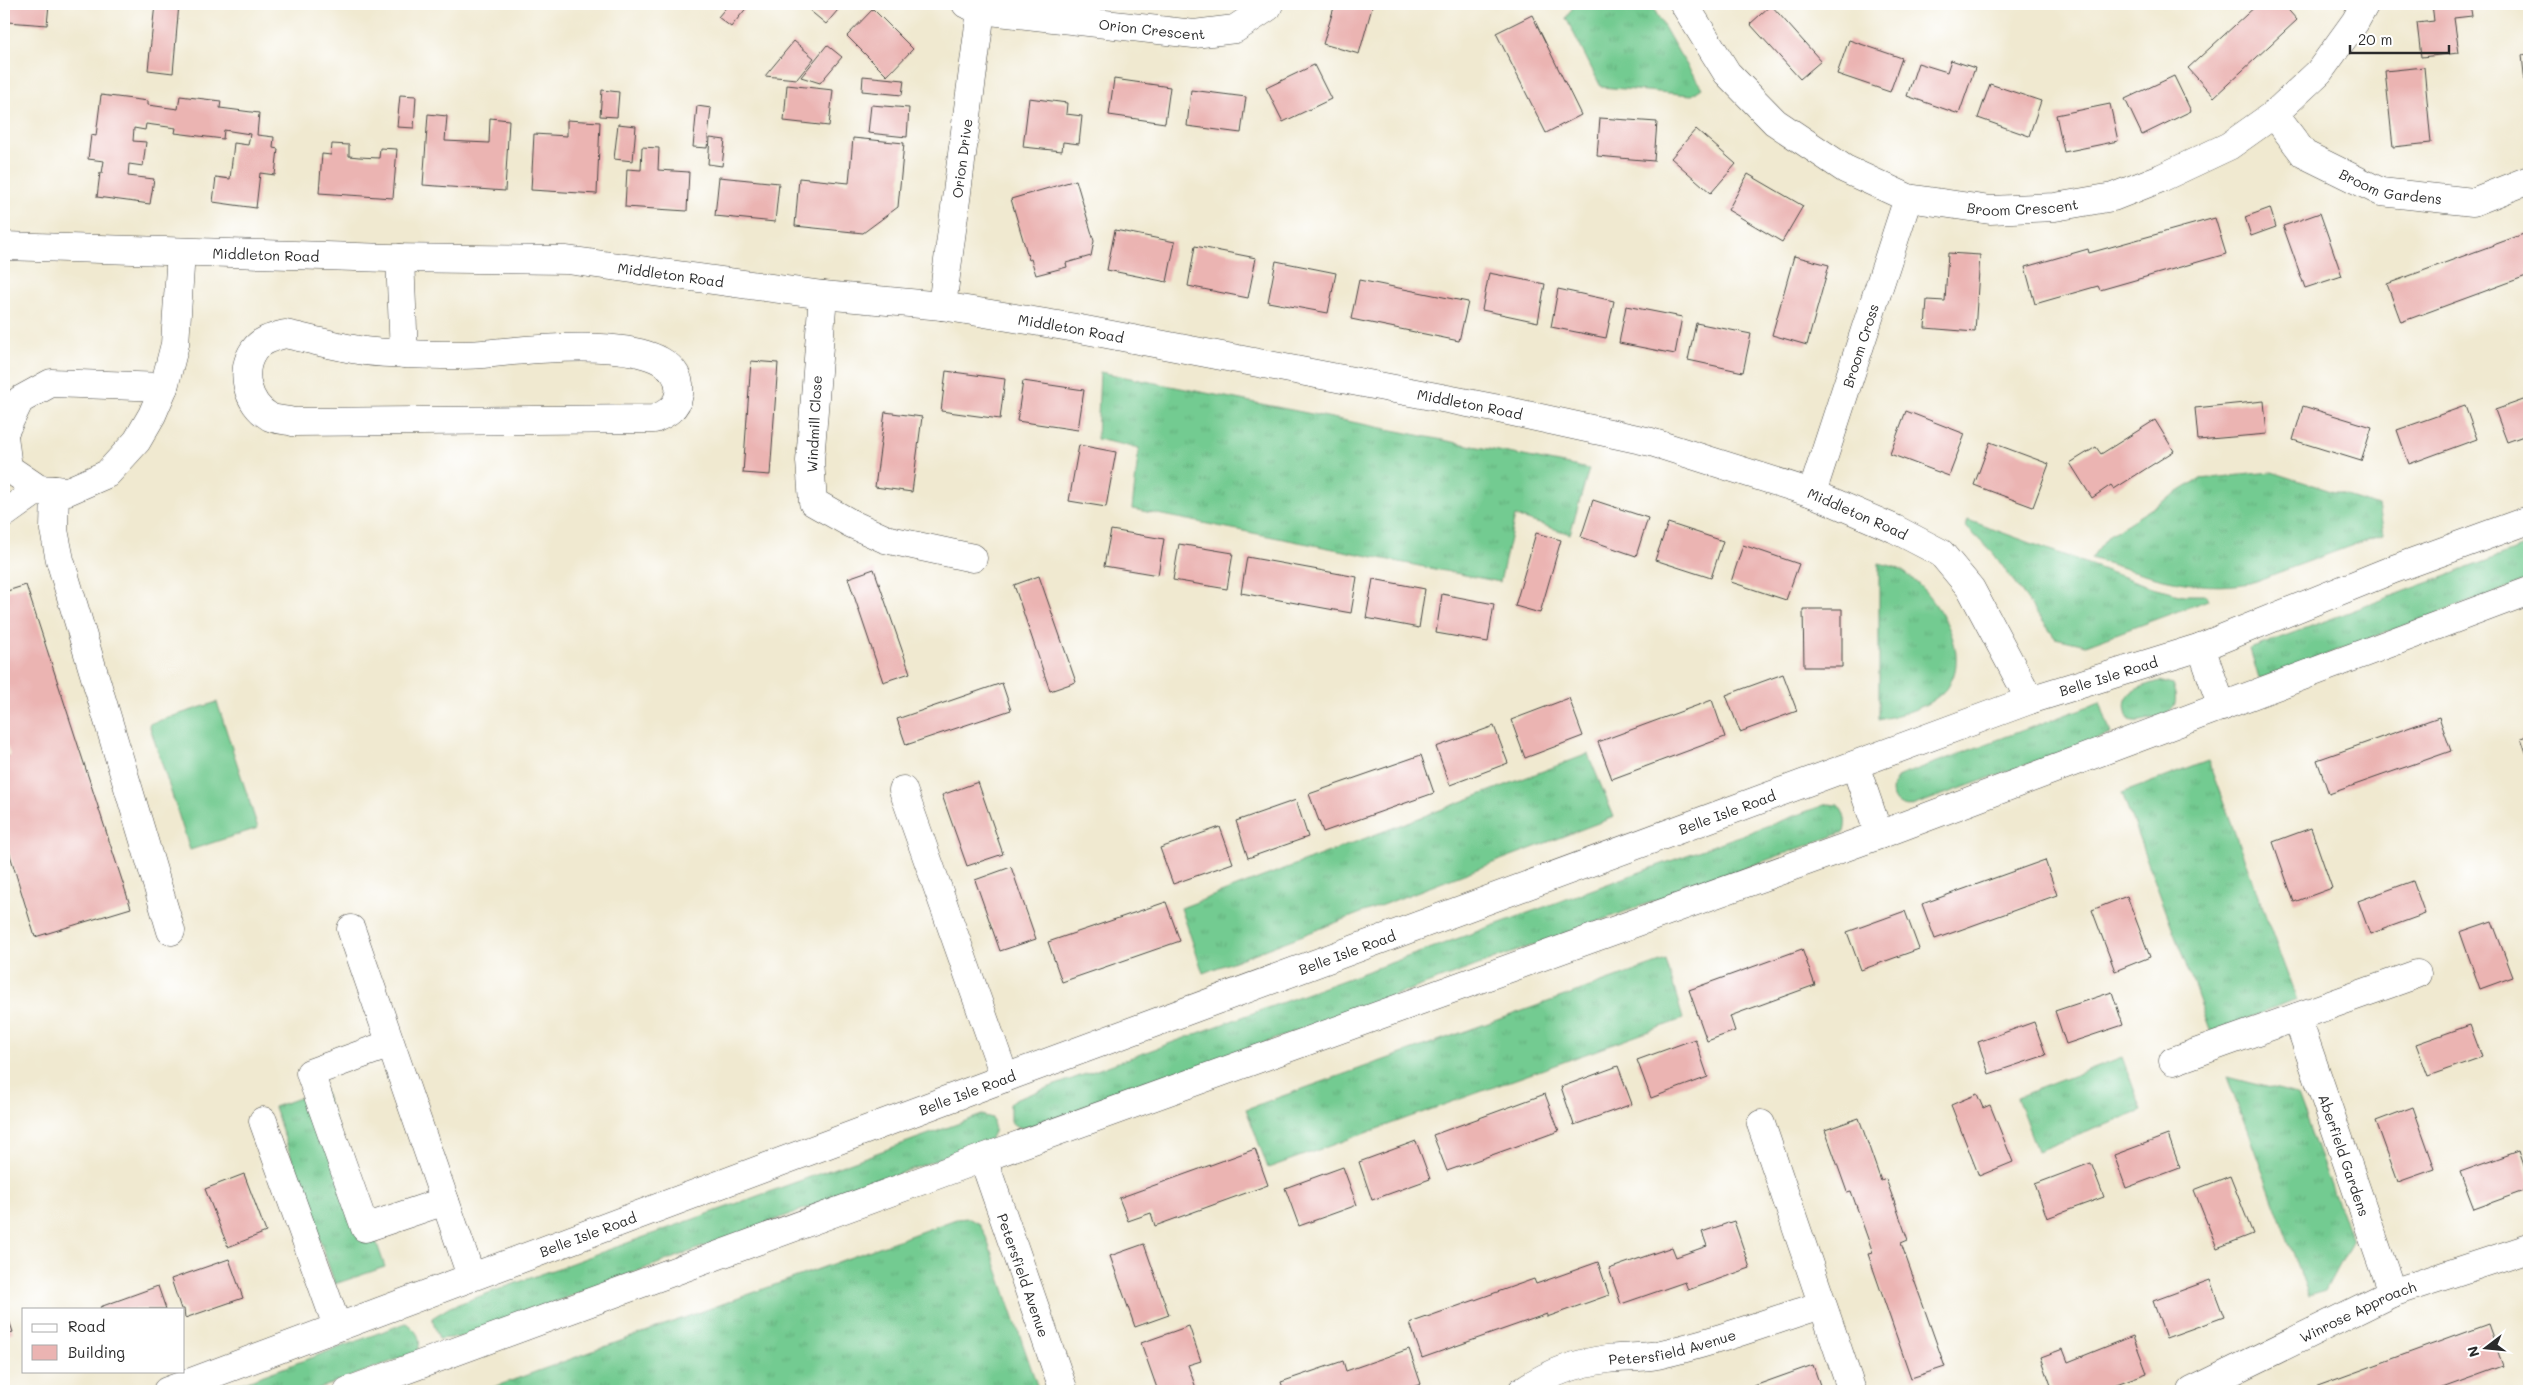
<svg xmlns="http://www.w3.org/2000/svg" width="2533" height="1395" font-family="Mali,sans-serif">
<defs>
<pattern id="grass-tufts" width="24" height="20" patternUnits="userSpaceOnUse" patternTransform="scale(1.25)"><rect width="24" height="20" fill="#73cb91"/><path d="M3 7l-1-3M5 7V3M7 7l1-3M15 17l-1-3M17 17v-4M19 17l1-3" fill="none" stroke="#64ae7d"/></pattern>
</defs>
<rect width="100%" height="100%" fill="#fff"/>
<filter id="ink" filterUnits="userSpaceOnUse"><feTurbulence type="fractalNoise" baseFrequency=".02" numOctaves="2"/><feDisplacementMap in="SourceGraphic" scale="10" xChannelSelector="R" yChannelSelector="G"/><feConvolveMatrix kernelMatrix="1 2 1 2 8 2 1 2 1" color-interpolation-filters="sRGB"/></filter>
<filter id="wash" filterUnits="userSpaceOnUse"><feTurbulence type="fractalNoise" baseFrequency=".0096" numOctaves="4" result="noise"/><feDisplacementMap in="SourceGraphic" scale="20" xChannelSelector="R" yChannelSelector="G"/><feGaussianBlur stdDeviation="1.12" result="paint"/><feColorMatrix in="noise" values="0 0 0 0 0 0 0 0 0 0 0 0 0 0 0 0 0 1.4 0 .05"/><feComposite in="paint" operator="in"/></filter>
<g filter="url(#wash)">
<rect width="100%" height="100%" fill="#f0e9d0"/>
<g fill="url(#grass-tufts)" stroke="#4f7b5e">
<path d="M 1575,4 L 1651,4 L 1679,53 L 1702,88 L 1692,95 L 1601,87 L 1566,18 Z"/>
<path d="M 1100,372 L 1589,469 L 1570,534 L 1515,516 L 1500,582 L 1132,509 L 1139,448 L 1097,439 Z"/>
<path d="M 2272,472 L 2378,506 L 2383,534 L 2250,583 C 2195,593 2143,574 2091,558 L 2109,535 L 2199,479 Z"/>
<path d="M 1968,520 L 2148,586 L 2184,595 L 2206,595 L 2208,600 L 2086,645 L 2055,638 L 1993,553 L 1966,527 Z"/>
<path d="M 2529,545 L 2529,580 L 2259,679 L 2250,649 Z"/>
<path d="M 1879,563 C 1886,565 1895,566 1901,570 C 1936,593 1984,664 1936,698 C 1921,710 1897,715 1879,720 Z"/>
<path d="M 2160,681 L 2172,685 C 2180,703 2174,712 2156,717 C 2146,720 2139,723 2129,720 C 2116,691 2139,688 2160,681 Z"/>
<path d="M 2100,702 L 2111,734 L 1909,807 C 1891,806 1887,789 1899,776 Z"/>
<path d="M 1588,754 L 1614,817 L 1203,973 L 1181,908 Z"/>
<path d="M 2208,761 L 2297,1000 L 2211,1032 L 2122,793 Z"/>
<path d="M 1827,804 L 1838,805 C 1845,813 1847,821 1844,832 L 1036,1126 C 1025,1128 1018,1130 1010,1121 L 1010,1104 L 1017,1099 Z"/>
<path d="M 1666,960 L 1683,1019 L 1268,1168 L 1246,1109 Z"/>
<path d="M 2122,1057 L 2142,1111 L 2037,1151 L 2017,1097 Z"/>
<path d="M 2227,1077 L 2297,1095 L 2352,1242 L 2326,1291 L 2309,1296 Z"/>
<path d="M 324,1089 L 385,1267 L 335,1284 L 274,1107 Z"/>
<path d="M 982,1115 L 992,1118 L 995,1130 L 990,1140 L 461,1337 L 439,1339 L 432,1318 L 450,1307 Z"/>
<path d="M 968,1218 L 979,1224 L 985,1234 L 1039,1391 L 483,1391 L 956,1219 Z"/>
<path d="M 406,1323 C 417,1331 423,1339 417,1352 L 312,1391 L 220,1391 Z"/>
</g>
<path fill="#73cb91" stroke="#4f7b5e" d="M 217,702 L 258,828 L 190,850 L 149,724 Z"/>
<g id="blocks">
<g fill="#ebb4b2">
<path d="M 8,4 L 49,4 L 47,25 L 7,22 Z"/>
<path d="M 155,4 L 179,4 L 173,73 L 148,70 Z"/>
<path d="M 729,4 L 745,4 L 748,6 L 731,27 L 718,17 Z"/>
<path d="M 802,4 L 843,4 L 826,24 Z"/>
<path d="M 1335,4 L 1373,4 L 1359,54 L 1323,44 Z"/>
<path d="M 2258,4 L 2283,4 L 2297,20 L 2214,97 L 2188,68 Z"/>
<path d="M 2432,4 L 2470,4 L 2472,16 L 2454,18 L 2459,53 L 2421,57 L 2417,23 L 2434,21 Z"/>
<path d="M 1771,5 L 1821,61 L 1800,79 L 1750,24 Z"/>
<path d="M 873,9 L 913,49 L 887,76 L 847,36 Z"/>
<path d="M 1532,15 L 1581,115 L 1546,133 L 1496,33 Z"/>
<path d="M 1849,40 L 1902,58 L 1890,92 L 1837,74 Z"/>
<path d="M 794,41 L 814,58 L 797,79 L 765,76 Z"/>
<path d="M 827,45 L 842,57 L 820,83 L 801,77 Z"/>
<path d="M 2529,54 L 2529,112 L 2528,112 L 2522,55 Z"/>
<path d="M 1951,60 L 1975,68 L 1959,114 L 1907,96 L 1918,63 L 1947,72 Z"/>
<path d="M 1314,65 L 1331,99 L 1283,122 L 1266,88 Z"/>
<path d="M 2424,67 L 2431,143 L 2393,147 L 2385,71 Z"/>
<path d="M 863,76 L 904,80 L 902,95 L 862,91 Z"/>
<path d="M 2174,76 L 2191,111 L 2142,135 L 2125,99 Z"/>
<path d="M 1114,79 L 1170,87 L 1165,123 L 1109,115 Z"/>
<path d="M 1990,84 L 2041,101 L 2029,136 L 1978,118 Z"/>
<path d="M 787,85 L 833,90 L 829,126 L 784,121 Z"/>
<path d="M 602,90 L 619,92 L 617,117 L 600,116 Z"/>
<path d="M 1191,90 L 1246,97 L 1241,133 L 1187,126 Z"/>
<path d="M 101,95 L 148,101 L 148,105 L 178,109 L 180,96 L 221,101 L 220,108 L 259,113 L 257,135 L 274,137 L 273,148 L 278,149 L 275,175 L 260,173 L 256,208 L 213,202 L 216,177 L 230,179 L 234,143 L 248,145 L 250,134 L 224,130 L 223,139 L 175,133 L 176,128 L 146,124 L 145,130 L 134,128 L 133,141 L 146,142 L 143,166 L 129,164 L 128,176 L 154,179 L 150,204 L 97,197 L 100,173 L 102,173 L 104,161 L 88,159 L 91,135 L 96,136 Z"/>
<path d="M 400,95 L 416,96 L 414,128 L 397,127 Z"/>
<path d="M 1029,98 L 1067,103 L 1066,114 L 1082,116 L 1079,144 L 1063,142 L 1062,151 L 1023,147 Z"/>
<path d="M 2110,104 L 2118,141 L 2064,152 L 2056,115 Z"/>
<path d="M 871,105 L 909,108 L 907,137 L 868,133 Z"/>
<path d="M 697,106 L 711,108 L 707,148 L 693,147 Z"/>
<path d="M 428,114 L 447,116 L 445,141 L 489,143 L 490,118 L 509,120 L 505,191 L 423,185 Z"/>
<path d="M 1600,118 L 1657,122 L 1654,161 L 1597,156 Z"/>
<path d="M 567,120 L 600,122 L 597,194 L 531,190 L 534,134 L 567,136 Z"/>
<path d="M 618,124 L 636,126 L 633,161 L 614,159 Z"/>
<path d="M 1696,129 L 1736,164 L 1711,193 L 1671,158 Z"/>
<path d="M 710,138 L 725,140 L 722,166 L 708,164 Z"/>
<path d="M 853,138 L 904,143 L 898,207 L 863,233 L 795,226 L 799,178 L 849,183 Z"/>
<path d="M 332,144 L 349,145 L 349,156 L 359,157 L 379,158 L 380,148 L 397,149 L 393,198 L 319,193 L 322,154 L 331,155 Z"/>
<path d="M 642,147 L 659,148 L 658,170 L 689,172 L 687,211 L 625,207 L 627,169 L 641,170 Z"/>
<path d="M 1748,174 L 1803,206 L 1782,242 L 1728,210 Z"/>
<path d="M 719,177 L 779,183 L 775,222 L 715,216 Z"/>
<path d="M 1076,180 L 1094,241 L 1091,256 L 1066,263 L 1067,267 L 1036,275 L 1031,259 L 1029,260 L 1011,199 Z"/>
<path d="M 2270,208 L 2276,227 L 2251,236 L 2245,217 Z"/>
<path d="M 2320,213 L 2342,276 L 2305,288 L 2283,226 Z"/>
<path d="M 2215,218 L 2226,254 L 2100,290 L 2098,286 L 2035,304 L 2025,267 L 2088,249 L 2089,253 Z"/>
<path d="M 1115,230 L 1175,242 L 1167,282 L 1107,270 Z"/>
<path d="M 2529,232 L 2529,275 L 2401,322 L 2387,284 Z"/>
<path d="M 1195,246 L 1256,258 L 1248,298 L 1188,286 Z"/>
<path d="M 1948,253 L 1980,255 L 1975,332 L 1925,328 L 1927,300 L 1945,301 Z"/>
<path d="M 1794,256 L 1829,265 L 1807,345 L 1772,335 Z"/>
<path d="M 1276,261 L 1336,273 L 1328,313 L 1268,302 Z"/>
<path d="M 1489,273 L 1545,284 L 1538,322 L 1482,310 Z"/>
<path d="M 1359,280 L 1468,302 L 1459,341 L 1351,319 Z"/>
<path d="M 1558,289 L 1614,301 L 1606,338 L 1551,327 Z"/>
<path d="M 1626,306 L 1682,317 L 1675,354 L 1619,343 Z"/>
<path d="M 1696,323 L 1751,334 L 1743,372 L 1688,360 Z"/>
<path d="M 751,361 L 778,363 L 770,475 L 743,473 Z"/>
<path d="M 946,371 L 1005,379 L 1000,419 L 941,411 Z"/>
<path d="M 1023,381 L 1084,390 L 1078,430 L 1017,421 Z"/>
<path d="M 2529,398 L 2529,434 L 2507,442 L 2495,410 Z"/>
<path d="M 2264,401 L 2267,434 L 2198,440 L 2195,408 Z"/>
<path d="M 2303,406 L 2372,427 L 2361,461 L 2293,440 Z"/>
<path d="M 2465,406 L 2477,439 L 2409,464 L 2397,430 Z"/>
<path d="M 1906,411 L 1965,434 L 1949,476 L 1890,454 Z"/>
<path d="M 885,412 L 922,417 L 912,492 L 875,487 Z"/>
<path d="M 2155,420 L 2174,451 L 2114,489 L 2111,485 L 2092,498 L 2070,463 L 2096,447 L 2101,454 Z"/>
<path d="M 1990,442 L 2049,464 L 2033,507 L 1974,485 Z"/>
<path d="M 1079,445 L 1116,452 L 1106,507 L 1069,501 Z"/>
<path d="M 1593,500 L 1648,518 L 1636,556 L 1581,537 Z"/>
<path d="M 1668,523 L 1723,541 L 1711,578 L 1655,560 Z"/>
<path d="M 1111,530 L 1164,539 L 1158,575 L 1104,566 Z"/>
<path d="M 1536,533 L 1561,540 L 1540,613 L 1515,606 Z"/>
<path d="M 1179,544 L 1233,553 L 1227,589 L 1173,580 Z"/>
<path d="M 1743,545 L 1799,564 L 1786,600 L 1731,582 Z"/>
<path d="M 1247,557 L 1357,577 L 1351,613 L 1241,593 Z"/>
<path d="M 874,569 L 910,673 L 883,682 L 848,578 Z"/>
<path d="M 1039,576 L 1076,682 L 1050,691 L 1014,585 Z"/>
<path d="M 1373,579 L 1425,589 L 1419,628 L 1366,618 Z"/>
<path d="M 26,585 L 131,908 L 35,937 L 4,835 L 4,757 L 10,755 L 4,735 L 4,592 Z"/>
<path d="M 1442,594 L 1494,604 L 1488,642 L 1436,633 Z"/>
<path d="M 1803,609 L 1842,609 L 1842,667 L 1804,667 Z"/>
<path d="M 1783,674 L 1797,711 L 1740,732 L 1726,695 Z"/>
<path d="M 1002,683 L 1011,710 L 906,745 L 897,719 Z"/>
<path d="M 1569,698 L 1583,736 L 1525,758 L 1511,720 Z"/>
<path d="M 1712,700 L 1725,737 L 1612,779 L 1598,742 Z"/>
<path d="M 2439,717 L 2451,751 L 2329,794 L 2317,760 Z"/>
<path d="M 1494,726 L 1508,763 L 1450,785 L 1436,747 Z"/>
<path d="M 2529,735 L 2529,761 L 2521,738 Z"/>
<path d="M 1421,755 L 1434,793 L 1323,832 L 1309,794 Z"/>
<path d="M 978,782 L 1003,854 L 967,866 L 942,795 Z"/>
<path d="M 1296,800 L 1308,837 L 1248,858 L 1236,821 Z"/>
<path d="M 1220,827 L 1233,863 L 1173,884 L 1160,848 Z"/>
<path d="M 2311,828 L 2332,888 L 2294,902 L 2273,842 Z"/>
<path d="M 2045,860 L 2057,895 L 1935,939 L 1922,904 Z"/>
<path d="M 1011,867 L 1036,939 L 1000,951 L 975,880 Z"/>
<path d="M 2413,881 L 2425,914 L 2370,934 L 2358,901 Z"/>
<path d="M 2127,896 L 2150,957 L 2115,971 L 2092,910 Z"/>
<path d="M 1166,902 L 1180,941 L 1062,982 L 1048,942 Z"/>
<path d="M 1905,911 L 1919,949 L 1861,970 L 1847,932 Z"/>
<path d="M 2492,921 L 2513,977 L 2480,989 L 2460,932 Z"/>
<path d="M 1802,949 L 1815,985 L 1730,1016 L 1735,1031 L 1707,1041 L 1689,990 Z"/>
<path d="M 2112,992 L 2123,1025 L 2066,1044 L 2055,1011 Z"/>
<path d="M 2034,1022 L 2046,1055 L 1989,1074 L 1978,1042 Z"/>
<path d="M 2470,1025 L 2482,1057 L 2428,1076 L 2416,1044 Z"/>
<path d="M 1695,1039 L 1708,1077 L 1651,1098 L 1637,1060 Z"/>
<path d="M 1618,1066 L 1632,1104 L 1574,1125 L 1561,1087 Z"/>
<path d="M 1545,1094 L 1559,1131 L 1447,1171 L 1433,1135 Z"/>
<path d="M 1977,1094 L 1983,1108 L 1990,1105 L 2013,1162 L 1979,1176 L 1951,1105 Z"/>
<path d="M 2413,1107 L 2435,1169 L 2398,1182 L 2376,1121 Z"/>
<path d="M 1859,1118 L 1881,1181 L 1886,1179 L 1908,1240 L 1901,1243 L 1945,1367 L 1911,1378 L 1868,1254 L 1873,1253 L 1851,1191 L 1847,1192 L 1825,1130 Z"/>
<path d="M 2168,1135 L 2180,1168 L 2126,1188 L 2114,1155 Z"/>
<path d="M 1416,1141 L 1430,1179 L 1372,1200 L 1359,1162 Z"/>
<path d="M 1255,1149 L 1268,1185 L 1155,1226 L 1151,1213 L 1128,1221 L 1119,1198 Z"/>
<path d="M 2519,1151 L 2529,1180 L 2529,1189 L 2474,1209 L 2460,1172 Z"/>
<path d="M 2091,1163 L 2104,1197 L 2047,1218 L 2035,1184 Z"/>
<path d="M 1343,1167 L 1357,1205 L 1299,1226 L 1285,1188 Z"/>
<path d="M 244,1174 L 266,1232 L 228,1247 L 205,1189 Z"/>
<path d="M 2230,1176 L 2253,1234 L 2217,1248 L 2194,1190 Z"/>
<path d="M 1734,1221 L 1750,1268 L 1688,1290 L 1685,1282 L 1621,1304 L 1609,1269 L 1672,1247 L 1676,1257 L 1707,1246 L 1702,1232 Z"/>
<path d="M 1144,1244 L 1169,1315 L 1135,1327 L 1110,1256 Z"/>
<path d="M 229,1259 L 243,1298 L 185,1318 L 184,1309 L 181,1309 L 171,1279 Z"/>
<path d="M 1598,1262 L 1609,1295 L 1547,1317 L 1547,1314 L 1422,1358 L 1410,1323 L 1534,1279 L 1536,1284 Z"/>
<path d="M 2210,1280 L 2224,1317 L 2166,1338 L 2153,1301 Z"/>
<path d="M 158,1286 L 166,1309 L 101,1309 L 100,1307 Z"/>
<path d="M 4,1306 L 13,1332 L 4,1335 Z"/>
<path d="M 2488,1324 L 2503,1366 L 2434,1391 L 2304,1391 Z"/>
<path d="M 1189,1326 L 1201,1361 L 1188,1365 L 1197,1391 L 1158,1391 L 1141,1343 Z"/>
<path d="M 2133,1336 L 2147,1373 L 2097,1391 L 2053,1391 L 2041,1357 L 2063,1349 L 2068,1362 Z"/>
<path d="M 1409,1349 L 1421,1384 L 1401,1391 L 1284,1391 L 1281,1382 L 1343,1361 L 1346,1371 Z"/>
<path d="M 1813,1365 L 1822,1391 L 1740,1391 Z"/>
</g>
</g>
</g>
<g filter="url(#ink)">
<use href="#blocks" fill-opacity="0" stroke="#494844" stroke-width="1"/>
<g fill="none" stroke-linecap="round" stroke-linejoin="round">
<g stroke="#494844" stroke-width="29">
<g id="minor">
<path id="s1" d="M 966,4 L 981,10 L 1194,34 L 1235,29 L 1268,7 L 1269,4"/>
<path id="s2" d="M 1684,4 L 1727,73 L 1775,122 L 1845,169 L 1908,198 L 1990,210 L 2055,207 L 2113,197 L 2161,178 L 2229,146 L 2274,114 L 2319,72 L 2355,22 L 2365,4"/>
<path id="s3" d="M 2274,114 L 2304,154 L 2381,192 L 2473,202 L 2529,180"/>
<path id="s4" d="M 4,246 L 388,258 L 567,260 L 823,295 L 942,306 L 1070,327 L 1499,409 L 1651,442 L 1812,493 L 1895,529 L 1941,553 L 1971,589 L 2030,700"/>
<path d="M 400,258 L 404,354"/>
<path d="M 823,295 L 810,461 L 813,502 L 852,524 L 885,539 L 973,558"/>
<path id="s5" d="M 942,306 L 981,10"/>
<path d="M 285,334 C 310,339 334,346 359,350 C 374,353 392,353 408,354 C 433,355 458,356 483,354 C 518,351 688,327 679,394 C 677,408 666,414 654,419 L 293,422 C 286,420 276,420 270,417 C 247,404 239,371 254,350 C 261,340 274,337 285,334 Z"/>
<path d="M 4,433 L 20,400 L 51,383 L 164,387"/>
<path d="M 4,436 L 8,468 L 39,489 L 68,491 L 107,474 L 137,441 L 152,415 L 164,387 L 175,344 L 181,252"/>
<path d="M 55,490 L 54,530 L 60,560 L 171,931"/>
<path id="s6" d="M 1812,493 L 1908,198"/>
<path d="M 4,514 L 39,489"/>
<path d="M 2201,647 L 2222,707"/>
<path d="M 1855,765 L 1879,835"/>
<path d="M 903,790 L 1005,1078"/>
<path d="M 351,929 L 471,1276"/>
<path id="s7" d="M 2297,1017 L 2392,1293"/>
<path d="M 390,1044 L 310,1073 L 365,1228 L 445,1201"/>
<path d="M 2173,1061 L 2417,974"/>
<path d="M 263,1121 L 337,1326"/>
<path d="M 1761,1124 L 1852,1391"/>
<path id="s8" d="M 983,1158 L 1064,1391"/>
<path id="s9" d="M 167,1391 L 1005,1078 L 2030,700 L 2201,647 L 2394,569 L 2529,520"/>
<path d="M 348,1391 L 983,1158 L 1879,835 L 2529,591"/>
<path id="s10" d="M 1522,1391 C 1547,1374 1577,1363 1607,1359 C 1624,1357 1641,1358 1657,1355 C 1713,1343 1768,1322 1822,1305"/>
<path id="s11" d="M 2192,1391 L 2392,1293 L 2529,1248"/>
</g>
</g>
<use href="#minor" stroke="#fff" stroke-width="28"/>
</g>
</g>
<g text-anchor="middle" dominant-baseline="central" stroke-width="5" stroke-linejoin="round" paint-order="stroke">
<g font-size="14" fill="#2b2b2b" stroke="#fff">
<text stroke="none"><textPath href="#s1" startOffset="188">Orion Crescent</textPath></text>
<text stroke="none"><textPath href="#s5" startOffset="149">Orion Drive</textPath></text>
<text stroke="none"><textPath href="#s3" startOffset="144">Broom Gardens</textPath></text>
<text stroke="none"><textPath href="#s2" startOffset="419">Broom Crescent</textPath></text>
<text stroke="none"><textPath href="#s4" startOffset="262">Middleton Road</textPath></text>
<text stroke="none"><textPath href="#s4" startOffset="668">Middleton Road</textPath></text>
<text stroke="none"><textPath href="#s4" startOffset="1072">Middleton Road</textPath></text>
<text stroke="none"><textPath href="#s6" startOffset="155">Broom Cross</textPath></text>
<text stroke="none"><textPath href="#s4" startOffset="1478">Middleton Road</textPath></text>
<text transform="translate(814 424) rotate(-87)">Windmill Close</text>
<text stroke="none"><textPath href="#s4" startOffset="1882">Middleton Road</textPath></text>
<text stroke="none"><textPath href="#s9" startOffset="2069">Belle Isle Road</textPath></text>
<text stroke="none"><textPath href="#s9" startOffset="1664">Belle Isle Road</textPath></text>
<text stroke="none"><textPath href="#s9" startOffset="1259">Belle Isle Road</textPath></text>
<text stroke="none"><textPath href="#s9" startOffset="854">Belle Isle Road</textPath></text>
<text stroke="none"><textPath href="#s7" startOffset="146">Aberfield Gardens</textPath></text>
<text stroke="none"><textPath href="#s9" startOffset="449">Belle Isle Road</textPath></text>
<text stroke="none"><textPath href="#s8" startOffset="124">Petersfield Avenue</textPath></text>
<text stroke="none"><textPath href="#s11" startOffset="184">Winrose Approach</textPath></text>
<text stroke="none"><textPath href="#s10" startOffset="158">Petersfield Avenue</textPath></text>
</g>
</g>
<rect width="2533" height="1395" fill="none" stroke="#fff" stroke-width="20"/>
<rect x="22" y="1308" width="162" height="65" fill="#ffffff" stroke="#aaaaaa"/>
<rect x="32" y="1324" width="25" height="8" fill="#ffffff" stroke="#aaaaaa"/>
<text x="68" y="1332" font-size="15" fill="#2b2b2b">Road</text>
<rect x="32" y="1345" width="25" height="15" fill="#ebb4b2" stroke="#aaaaaa"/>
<text x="68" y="1358" font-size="15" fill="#2b2b2b">Building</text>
<g transform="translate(2486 1348) rotate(254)" stroke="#ffffff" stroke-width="4" paint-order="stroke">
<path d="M0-4L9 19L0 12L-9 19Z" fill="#2b2b2b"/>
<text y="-8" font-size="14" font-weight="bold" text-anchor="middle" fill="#2b2b2b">N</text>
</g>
<path d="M2350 45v8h99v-8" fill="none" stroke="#2b2b2b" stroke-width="2.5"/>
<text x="2358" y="45" font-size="15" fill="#2b2b2b" stroke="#ffffff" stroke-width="4" paint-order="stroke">20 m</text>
</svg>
